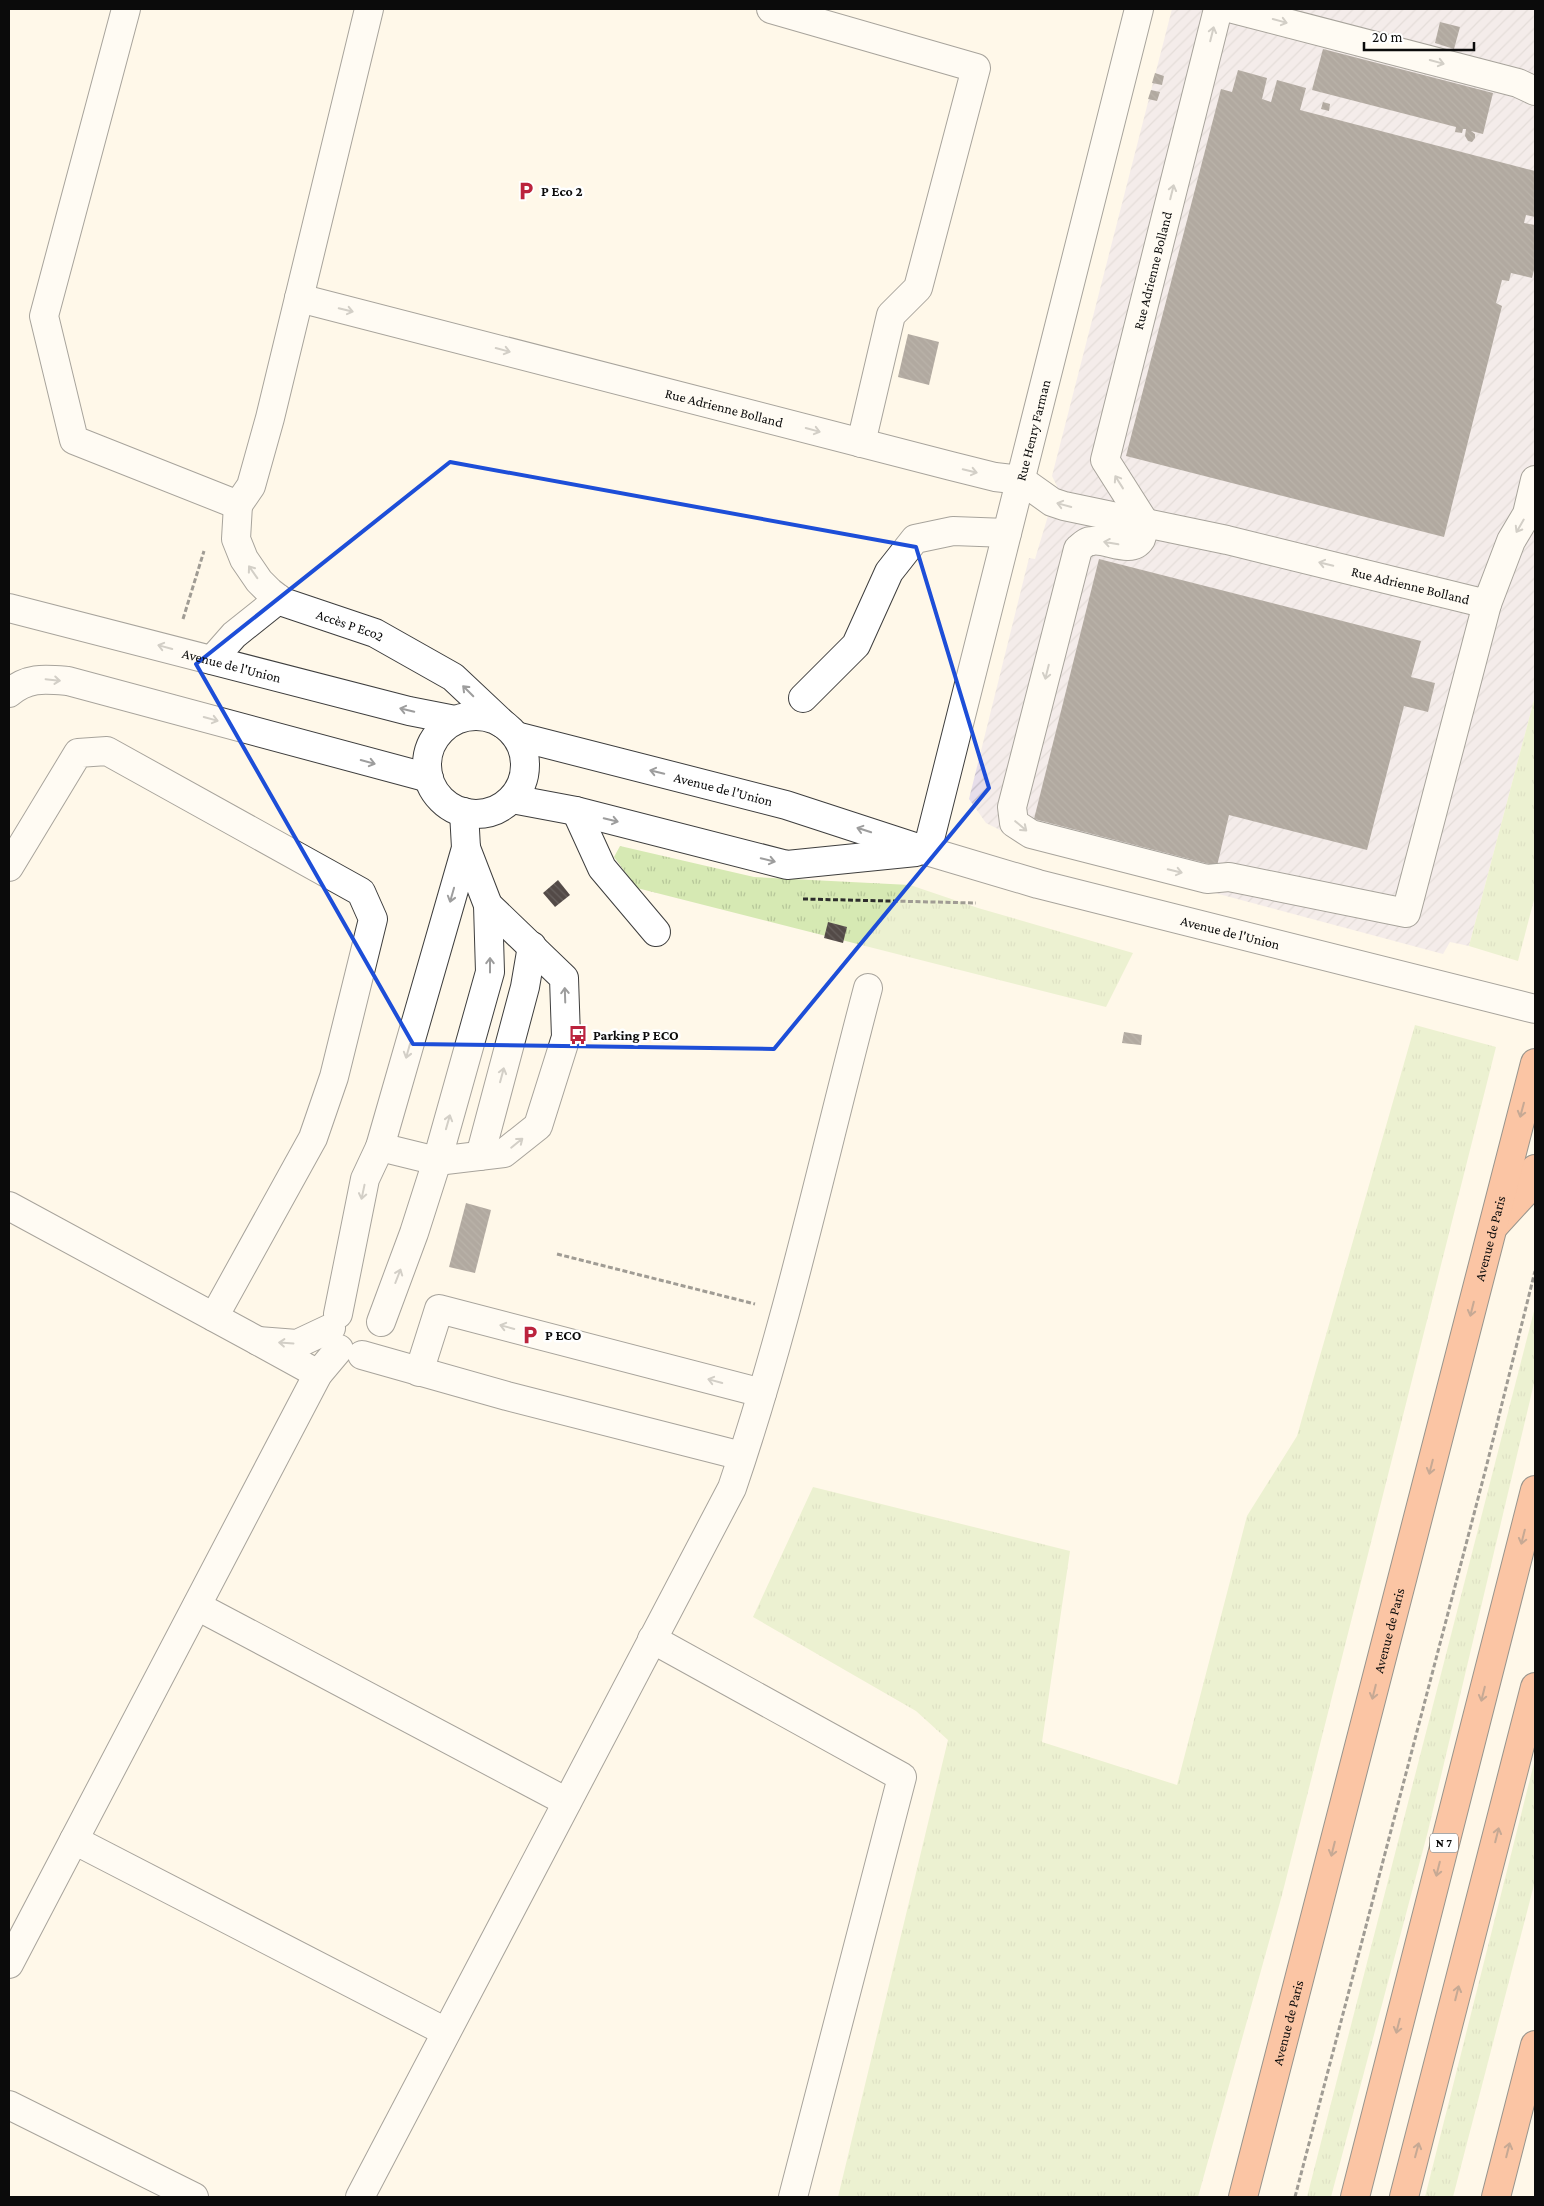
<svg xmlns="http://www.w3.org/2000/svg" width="1544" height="2206" font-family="'Crimson Pro',serif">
<defs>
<pattern id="industrial-furrows" width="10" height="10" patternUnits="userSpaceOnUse" patternTransform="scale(1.25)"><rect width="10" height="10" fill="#e7deea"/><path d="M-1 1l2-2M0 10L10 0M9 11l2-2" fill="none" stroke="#c5bdc7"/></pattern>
<pattern id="grass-tufts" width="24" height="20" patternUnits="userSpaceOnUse" patternTransform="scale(1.25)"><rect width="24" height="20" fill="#d6e9b3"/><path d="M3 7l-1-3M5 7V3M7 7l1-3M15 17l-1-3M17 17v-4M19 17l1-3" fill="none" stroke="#b6c699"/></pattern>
<pattern id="building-back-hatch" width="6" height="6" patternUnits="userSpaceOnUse" patternTransform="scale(1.25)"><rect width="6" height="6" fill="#534a47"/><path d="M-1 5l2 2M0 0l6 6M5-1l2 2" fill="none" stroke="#67605d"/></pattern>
</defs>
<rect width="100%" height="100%" fill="#fff8e9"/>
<path fill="url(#industrial-furrows)" d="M 1172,9 L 1535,9 L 1535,696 L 1469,946 L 1450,942 L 1443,954 L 1024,842 L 986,823 L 969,799 L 1029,558 L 1035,559 L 1057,486 L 1052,476 Z"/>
<g fill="url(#grass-tufts)">
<path d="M 1535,696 L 1535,896 L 1518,961 L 1469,946 Z"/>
<path d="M 620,846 L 754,877 L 910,885 L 978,908 L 1133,953 L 1106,1007 L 637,888 L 614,857 Z"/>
<path d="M 1415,1025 L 1496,1047 L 1282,1895 L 1198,2197 L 838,2197 L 948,1740 L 916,1711 L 753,1617 L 813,1487 L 1070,1551 L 1042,1742 L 1177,1785 L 1247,1516 L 1297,1436 Z"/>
<path d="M 1535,1307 L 1535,1379 L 1428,1831 L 1331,2197 L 1307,2197 Z"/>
<path d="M 1535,1759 L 1535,1881 L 1453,2197 L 1425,2197 Z"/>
</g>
<g fill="url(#building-back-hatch)">
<path d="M 1440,22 L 1460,27 L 1454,49 L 1435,43 Z"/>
<path d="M 1323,49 L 1493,93 L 1483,134 L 1471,131 L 1475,134 L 1475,138 L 1472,142 L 1468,141 L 1465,136 L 1466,129 L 1463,129 L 1462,133 L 1455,132 L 1456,127 L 1312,90 Z"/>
<path d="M 1238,70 L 1267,78 L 1262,99 L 1271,102 L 1277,80 L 1306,88 L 1300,110 L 1535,171 L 1535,217 L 1526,215 L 1524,223 L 1535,225 L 1535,266 L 1532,278 L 1511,273 L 1509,281 L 1502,280 L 1496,303 L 1502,306 L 1444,537 L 1126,456 L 1221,89 L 1232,92 Z"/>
<path d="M 1155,73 L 1164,76 L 1162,85 L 1152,83 Z"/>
<path d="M 1151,90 L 1160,92 L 1157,101 L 1148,99 Z"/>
<path d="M 1323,102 L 1330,104 L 1329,111 L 1321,109 Z"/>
<path d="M 908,334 L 939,342 L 929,385 L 898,377 Z"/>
<path d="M 1099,559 L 1421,641 L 1411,677 L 1435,683 L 1428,712 L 1404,706 L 1367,850 L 1229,815 L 1217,866 L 1034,819 Z"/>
<path d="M 558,880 L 570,895 L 555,907 L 543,893 Z"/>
<path d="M 828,922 L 847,927 L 843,943 L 824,938 Z"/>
<path d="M 1124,1032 L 1142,1035 L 1141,1045 L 1122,1043 Z"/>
<path d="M 466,1203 L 491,1210 L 475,1273 L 449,1267 Z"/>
</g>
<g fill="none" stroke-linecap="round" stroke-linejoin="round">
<g stroke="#3e3e3e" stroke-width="30">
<g id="minor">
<path d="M 126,9 L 44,316 L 74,440 L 238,505 L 251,486 L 270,418 L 369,9"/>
<path d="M 771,9 L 976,68 L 918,288 L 891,315 L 861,443"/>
<path d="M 1233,9 L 1518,83 L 1535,91"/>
<path id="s1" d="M 299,298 L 951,466 L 995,477 L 1021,480 L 1052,502 L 1064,506 L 1227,540 L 1487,604 L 1511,541 L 1527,514 L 1535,480"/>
<path id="s2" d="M 238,505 L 236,539 L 244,559 L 259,581 L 270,592 L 283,602 L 375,633 L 453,677 L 503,724"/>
<path d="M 1145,523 C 1144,528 1143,534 1141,539 C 1131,555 1106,538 1092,541 C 1086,541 1083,545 1078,549 L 1012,807 L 1014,823 L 1031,834 L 1207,879 L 1229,877 L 1406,913 L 1487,604"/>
<path id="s3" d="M 1145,523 L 1105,460 L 1218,9"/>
<path id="s4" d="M 9,608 L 409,711 L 455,720"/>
<path d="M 212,660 L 234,635 L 279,599"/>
<path d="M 9,693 C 28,677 44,679 68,681 L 429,778"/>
<path d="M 803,698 L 856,645 L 889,572 L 915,539 L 953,531 L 1007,533"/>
<circle cx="476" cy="765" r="49"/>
<path id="s5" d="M 516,736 L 786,805 L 927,851 L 1038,884 L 1535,1009"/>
<path d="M 512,799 L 576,811 L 787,865 L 916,852"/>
<path d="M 576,811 L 602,868 L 656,932"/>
<path d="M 464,812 L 466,848 L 380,1147 L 437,1161 L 504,1153 L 538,1126 L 566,1037 L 564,978 L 488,905"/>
<path id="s6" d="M 927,851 L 1139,9"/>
<path d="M 9,867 L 78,753 L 107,751 L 361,892 L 373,919 L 334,1077 L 313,1138 L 214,1317"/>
<path d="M 480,1156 L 525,987 L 532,946"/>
<path d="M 9,1206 L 258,1341"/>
<path d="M 338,1314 L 365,1179 L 380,1147"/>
<path d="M 381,1322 L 414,1233 L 437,1161 L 490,972 L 488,905 L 466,848"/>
<path d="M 362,1355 L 507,1396 L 742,1456"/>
<path d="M 419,1372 L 439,1309 L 762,1393"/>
<path d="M 318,1374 L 258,1341 L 297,1344 L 331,1328"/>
<path d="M 197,1606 L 567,1802"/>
<path d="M 652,1639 L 902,1777 L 793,2197"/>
<path d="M 74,1840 L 446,2032"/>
<path d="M 9,1964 L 318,1374 L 339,1349"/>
<path d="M 9,2105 L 194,2197"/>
<path d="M 360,2197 L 732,1488 C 788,1324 824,1154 868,988"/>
</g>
</g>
<g stroke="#1c1c1c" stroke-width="30">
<g id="highway">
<path d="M 1494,1226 L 1527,1190 L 1535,1169"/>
<path id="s7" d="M 1243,2197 L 1535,1063"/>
<path d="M 1355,2197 L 1535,1490"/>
<path d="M 1404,2197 L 1535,1687"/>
<path d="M 1496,2197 L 1535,2045"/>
</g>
</g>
<g stroke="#2d2d2d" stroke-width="3" stroke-dasharray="5 2.5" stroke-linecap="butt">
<path d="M 183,619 L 204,551"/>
<path d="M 803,899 L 976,903"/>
<path d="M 557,1254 L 755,1304"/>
<path d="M 1295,2197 L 1486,1468 L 1535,1271"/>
</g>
<use href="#minor" stroke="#fff" stroke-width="28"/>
<use href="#highway" stroke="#f58750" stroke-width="28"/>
</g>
<defs><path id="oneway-shaft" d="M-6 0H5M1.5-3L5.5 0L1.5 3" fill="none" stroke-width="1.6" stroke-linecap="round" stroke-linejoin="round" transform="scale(1.25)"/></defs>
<g stroke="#9d9d9d">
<use href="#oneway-shaft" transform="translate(1280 21) rotate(15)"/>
<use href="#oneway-shaft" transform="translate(1212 34) rotate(-76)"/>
<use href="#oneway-shaft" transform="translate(1437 62) rotate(15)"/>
<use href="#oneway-shaft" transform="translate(1172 192) rotate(-76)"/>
<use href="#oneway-shaft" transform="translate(346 310) rotate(14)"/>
<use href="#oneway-shaft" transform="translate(503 350) rotate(15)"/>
<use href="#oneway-shaft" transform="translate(813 430) rotate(15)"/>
<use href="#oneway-shaft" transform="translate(970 471) rotate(14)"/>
<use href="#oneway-shaft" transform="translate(1119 482) rotate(-122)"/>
<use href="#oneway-shaft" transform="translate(1064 505) rotate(-165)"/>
<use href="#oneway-shaft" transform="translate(1520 526) rotate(120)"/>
<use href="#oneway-shaft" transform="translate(1111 543) rotate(-170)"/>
<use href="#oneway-shaft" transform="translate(1326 564) rotate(-166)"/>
<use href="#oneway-shaft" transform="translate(253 572) rotate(-125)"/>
<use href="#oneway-shaft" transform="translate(165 647) rotate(-165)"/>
<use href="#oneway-shaft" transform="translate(1047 672) rotate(104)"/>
<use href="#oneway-shaft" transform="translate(53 680) rotate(6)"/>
<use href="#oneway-shaft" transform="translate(468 691) rotate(-135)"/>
<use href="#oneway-shaft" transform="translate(407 710) rotate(-166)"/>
<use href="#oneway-shaft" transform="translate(211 719) rotate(15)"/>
<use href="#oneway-shaft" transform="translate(368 762) rotate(15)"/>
<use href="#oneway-shaft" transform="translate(657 772) rotate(-166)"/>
<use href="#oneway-shaft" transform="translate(611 820) rotate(14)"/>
<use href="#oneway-shaft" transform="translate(1021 826) rotate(40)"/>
<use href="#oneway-shaft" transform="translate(864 830) rotate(-162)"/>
<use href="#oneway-shaft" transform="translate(768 860) rotate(14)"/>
<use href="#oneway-shaft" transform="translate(1175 871) rotate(14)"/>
<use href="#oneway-shaft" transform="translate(452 895) rotate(106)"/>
<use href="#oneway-shaft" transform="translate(490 965) rotate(-90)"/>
<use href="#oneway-shaft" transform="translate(565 995) rotate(-92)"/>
<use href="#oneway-shaft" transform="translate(408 1051) rotate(106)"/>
<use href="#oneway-shaft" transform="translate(502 1075) rotate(-75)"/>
<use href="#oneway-shaft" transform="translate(448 1122) rotate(-74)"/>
<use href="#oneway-shaft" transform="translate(517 1143) rotate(-39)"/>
<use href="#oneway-shaft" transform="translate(363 1192) rotate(102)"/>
<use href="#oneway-shaft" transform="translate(398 1276) rotate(-69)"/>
<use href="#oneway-shaft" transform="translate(507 1327) rotate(-165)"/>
<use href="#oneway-shaft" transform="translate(286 1343) rotate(-176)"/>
<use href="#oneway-shaft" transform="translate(715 1381) rotate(-165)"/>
</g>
<g stroke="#80492e">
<use href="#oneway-shaft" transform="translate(1522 1110) rotate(105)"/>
<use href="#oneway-shaft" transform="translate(1472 1309) rotate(104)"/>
<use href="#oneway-shaft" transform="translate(1431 1467) rotate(104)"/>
<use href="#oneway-shaft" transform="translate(1523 1537) rotate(104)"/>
<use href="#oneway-shaft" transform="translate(1374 1692) rotate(104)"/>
<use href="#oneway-shaft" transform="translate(1483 1694) rotate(104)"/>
<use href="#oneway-shaft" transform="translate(1497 1835) rotate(-76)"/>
<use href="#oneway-shaft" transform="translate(1333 1849) rotate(104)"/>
<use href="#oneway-shaft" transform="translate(1438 1869) rotate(104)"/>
<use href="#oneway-shaft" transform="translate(1457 1993) rotate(-76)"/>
<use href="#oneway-shaft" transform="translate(1398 2026) rotate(104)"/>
<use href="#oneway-shaft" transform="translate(1417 2150) rotate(-75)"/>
<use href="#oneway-shaft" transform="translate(1508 2150) rotate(-76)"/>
</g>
<path d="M0 0H1544V2206H0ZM 450,462 L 916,547 L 989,788 L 774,1049 L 413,1044 L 196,664 Z" fill="#fff8e9" fill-opacity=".55" fill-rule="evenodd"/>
<path fill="none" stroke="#1d4ed8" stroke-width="4" stroke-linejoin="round" d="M 450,462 L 916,547 L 989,788 L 774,1049 L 413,1044 L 196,664 Z"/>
<defs>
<g id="parking-bare" transform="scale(1.5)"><path d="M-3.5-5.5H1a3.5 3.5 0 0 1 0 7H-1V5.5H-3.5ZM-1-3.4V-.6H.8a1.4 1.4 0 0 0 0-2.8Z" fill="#bb233d" stroke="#fff" stroke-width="2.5" paint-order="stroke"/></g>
<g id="bus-bare" transform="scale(1.5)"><path d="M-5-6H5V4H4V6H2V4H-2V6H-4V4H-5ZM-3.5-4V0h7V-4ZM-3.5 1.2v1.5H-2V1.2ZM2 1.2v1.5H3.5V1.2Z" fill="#bb233d" stroke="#fff" stroke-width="2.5" paint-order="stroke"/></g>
</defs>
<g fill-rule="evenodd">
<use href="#parking-bare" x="526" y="191"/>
<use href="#bus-bare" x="578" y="1035"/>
<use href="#parking-bare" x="530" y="1335"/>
</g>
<g text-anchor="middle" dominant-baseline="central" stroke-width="5" stroke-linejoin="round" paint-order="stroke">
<rect fill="#fff" stroke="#545454" stroke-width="1" x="1430" y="1833.5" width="28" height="19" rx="4"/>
<g font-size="12" font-weight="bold" fill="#0b0b0b">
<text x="1444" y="1843">N 7</text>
</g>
<g font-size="14" font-weight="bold" fill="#0b0b0b" stroke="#fff" text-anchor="start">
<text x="541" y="191">P Eco 2</text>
<text x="593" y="1035">Parking P ECO</text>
<text x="545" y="1335">P ECO</text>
</g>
<g font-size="14" fill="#0b0b0b" stroke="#fff">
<text stroke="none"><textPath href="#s3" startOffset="270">Rue Adrienne Bolland</textPath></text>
<text stroke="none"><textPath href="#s1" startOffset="439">Rue Adrienne Bolland</textPath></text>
<text stroke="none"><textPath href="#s6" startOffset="434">Rue Henry Farman</textPath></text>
<text stroke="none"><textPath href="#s1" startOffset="1151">Rue Adrienne Bolland</textPath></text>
<text stroke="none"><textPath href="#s2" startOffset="185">Accès P Eco2</textPath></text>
<text stroke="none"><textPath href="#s4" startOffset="230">Avenue de l'Union</textPath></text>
<text stroke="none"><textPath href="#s5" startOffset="214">Avenue de l'Union</textPath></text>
<text stroke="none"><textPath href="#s5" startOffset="741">Avenue de l'Union</textPath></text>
<text stroke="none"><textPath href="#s7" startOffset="990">Avenue de Paris</textPath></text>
<text stroke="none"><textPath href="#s7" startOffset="585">Avenue de Paris</textPath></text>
<text stroke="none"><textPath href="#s7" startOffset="180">Avenue de Paris</textPath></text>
</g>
</g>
<rect width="1544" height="2206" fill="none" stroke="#0b0b0b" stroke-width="20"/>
<path d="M1364 42v8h110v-8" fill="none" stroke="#0b0b0b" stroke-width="2.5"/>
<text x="1372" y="42" font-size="15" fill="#0b0b0b" stroke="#ffffff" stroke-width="4" paint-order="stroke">20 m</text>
</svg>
